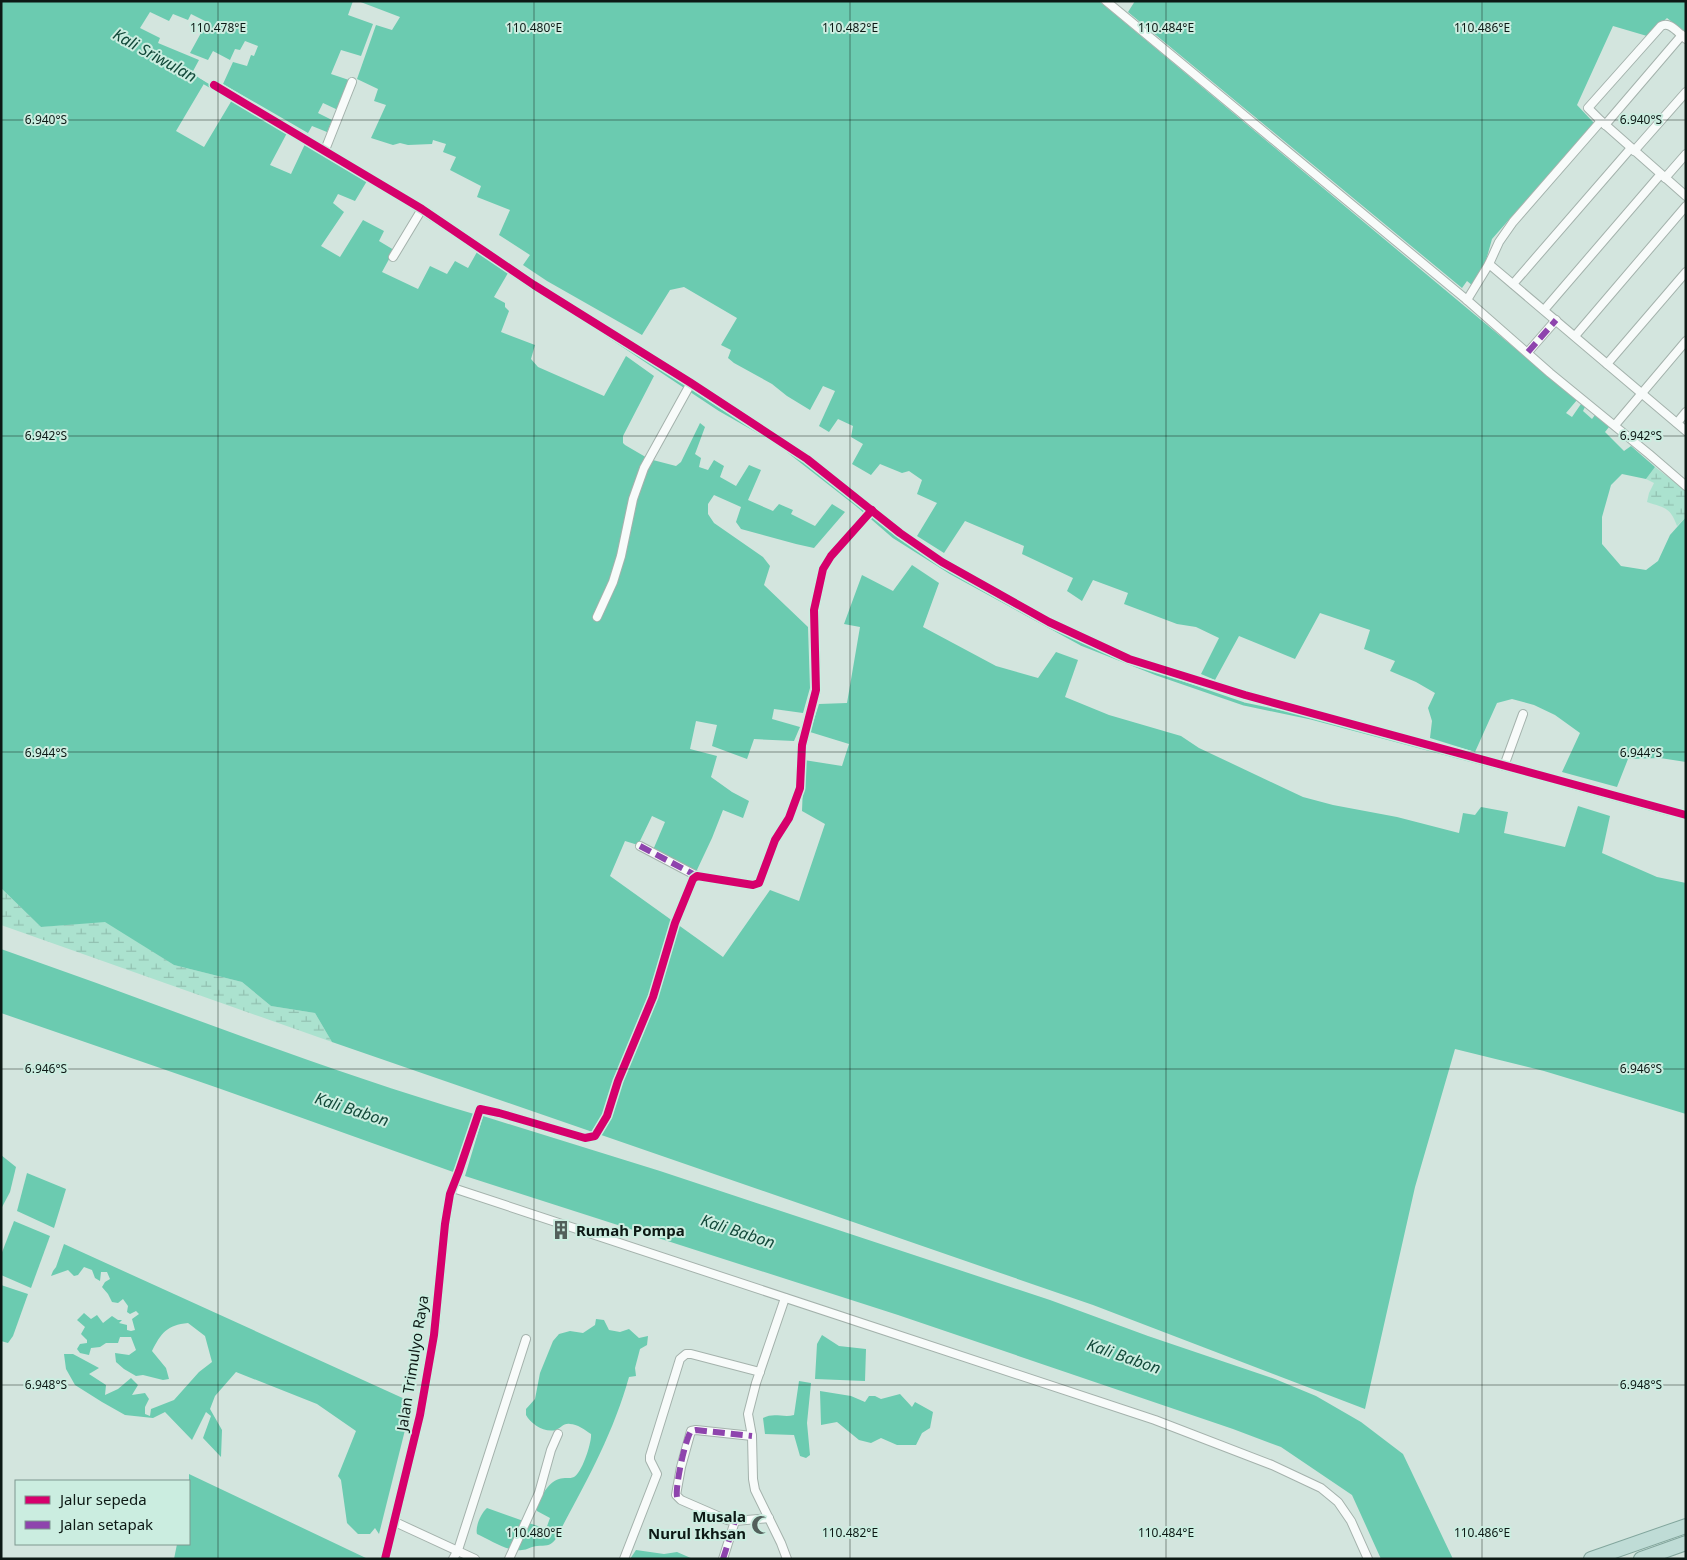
<svg xmlns="http://www.w3.org/2000/svg" width="1687" height="1560" font-family="'Noto Sans',sans-serif">
<defs>
<pattern id="wetland-marsh" width="20" height="14" patternUnits="userSpaceOnUse" patternTransform="scale(1.25)"><rect width="20" height="14" fill="#abe2cf"/><path d="M1 5h8M5 5V1M11 12h8M15 12V8" fill="none" stroke="#92c1b1"/></pattern>
</defs>
<rect width="100%" height="100%" fill="#d3e5de"/>
<g fill="url(#wetland-marsh)">
<path d="M 1655,467 L 1686,491 L 1686,517 L 1677,526 C 1670,507 1665,508 1647,502 L 1649,493 L 1654,483 L 1646,479 Z"/>
<path d="M 1,888 L 41,927 L 105,921 L 174,965 L 242,982 L 271,1006 L 315,1013 L 332,1042 L 1,925 Z"/>
</g>
<g fill="#6bcbb0">
<path d="M 1,1 L 353,1 L 348,15 L 373,24 L 361,56 L 341,50 L 331,74 L 349,80 L 338,110 L 323,103 L 318,113 L 332,120 L 327,132 L 312,126 L 308,133 L 223,84 L 233,62 L 247,66 L 251,55 L 254,56 L 258,46 L 245,41 L 240,50 L 235,49 L 230,60 L 213,51 L 208,60 L 190,53 L 207,22 L 191,14 L 188,20 L 173,14 L 169,21 L 150,12 L 140,28 L 160,38 L 158,43 L 199,60 L 192,73 L 205,82 L 176,131 L 204,147 L 232,100 L 287,133 L 270,165 L 291,174 L 305,144 L 367,181 L 355,201 L 338,194 L 333,203 L 344,212 L 321,246 L 340,257 L 363,220 L 384,231 L 379,241 L 394,250 L 382,272 L 418,289 L 430,266 L 447,274 L 455,261 L 468,268 L 477,252 L 508,273 L 494,297 L 505,303 L 505,307 L 509,311 L 501,332 L 535,345 L 531,359 L 538,367 L 604,396 L 626,356 L 654,376 L 623,436 L 623,443 L 625,445 L 649,459 L 676,466 L 681,462 L 700,423 L 705,427 L 695,454 L 701,458 L 699,467 L 708,470 L 714,460 L 724,466 L 720,477 L 736,486 L 749,465 L 761,470 L 748,500 L 773,511 L 779,504 L 793,510 L 791,514 L 815,526 L 832,504 L 845,512 L 814,548 L 796,544 L 741,529 L 736,522 L 741,507 L 714,495 L 708,504 L 708,514 L 714,523 L 763,557 L 770,566 L 764,585 L 808,627 L 810,688 L 803,713 L 774,709 L 772,719 L 800,727 L 794,741 L 754,739 L 747,759 L 712,746 L 717,725 L 696,721 L 690,749 L 717,756 L 711,777 L 732,792 L 749,801 L 743,818 L 723,810 L 712,838 L 696,872 L 653,850 L 665,822 L 652,816 L 638,845 L 625,841 L 610,876 L 723,957 L 770,890 L 799,901 L 825,824 L 802,811 L 804,760 L 842,766 L 849,744 L 810,732 L 819,704 L 847,703 L 860,627 L 844,624 L 862,575 L 893,591 L 912,565 L 939,583 L 923,627 L 996,666 L 1038,678 L 1056,652 L 1078,660 L 1065,697 L 1109,715 L 1181,736 L 1199,748 L 1303,797 L 1333,805 L 1397,817 L 1459,833 L 1463,813 L 1475,815 L 1481,807 L 1508,812 L 1504,833 L 1565,847 L 1578,806 L 1610,816 L 1602,853 L 1657,877 L 1686,883 L 1686,1114 L 1544,1071 L 1455,1049 L 1415,1187 L 1365,1409 L 1093,1305 L 332,1042 L 315,1013 L 271,1006 L 242,982 L 174,965 L 105,922 L 41,927 L 1,888 Z"/>
<path d="M 358,1 L 1099,1 L 1577,400 L 1566,413 L 1572,417 L 1581,404 L 1585,407 L 1583,411 L 1592,419 L 1595,415 L 1609,427 L 1605,432 L 1624,451 L 1631,446 L 1655,467 L 1646,479 L 1622,474 L 1611,485 L 1602,517 L 1602,544 L 1621,566 L 1646,570 L 1658,561 L 1670,535 L 1686,517 L 1686,762 L 1660,758 L 1628,759 L 1617,787 L 1562,772 L 1580,733 L 1555,715 L 1534,705 L 1512,699 L 1497,703 L 1475,752 L 1430,738 L 1432,721 L 1428,708 L 1435,693 L 1416,682 L 1390,671 L 1395,661 L 1364,649 L 1370,630 L 1320,613 L 1295,659 L 1239,636 L 1215,680 L 1201,674 L 1219,638 L 1196,627 L 1177,624 L 1124,604 L 1128,593 L 1093,580 L 1082,601 L 1067,591 L 1073,578 L 1022,554 L 1024,546 L 965,521 L 944,553 L 917,536 L 937,503 L 917,494 L 922,480 L 909,471 L 902,473 L 880,464 L 871,475 L 852,464 L 863,444 L 851,437 L 853,426 L 838,419 L 829,432 L 819,426 L 835,391 L 823,386 L 810,410 L 787,396 L 772,384 L 734,363 L 728,358 L 731,350 L 721,345 L 737,318 L 684,287 L 670,290 L 642,335 L 547,281 L 523,265 L 530,255 L 499,235 L 510,210 L 477,197 L 481,186 L 450,170 L 456,157 L 443,152 L 446,144 L 433,140 L 432,144 L 408,145 L 400,143 L 393,145 L 371,138 L 386,105 L 374,101 L 378,89 L 357,79 L 376,25 L 392,30 L 400,17 Z"/>
<path d="M 1135,1 L 1686,1 L 1686,33 L 1667,18 L 1647,36 L 1613,26 L 1577,105 L 1594,123 L 1492,239 L 1485,264 L 1473,286 L 1467,281 L 1462,288 L 1128,12 Z"/>
<path d="M 1,949 C 159,1004 314,1067 474,1114 L 456,1173 L 218,1088 L 1,1013 Z"/>
<path d="M 483,1116 L 660,1171 L 1050,1300 L 1148,1336 L 1275,1379 L 1316,1396 L 1361,1422 L 1403,1454 L 1453,1559 L 1381,1559 L 1352,1495 L 1281,1447 L 1233,1429 L 898,1315 L 465,1176 Z"/>
<path d="M 1,1155 L 16,1167 L 10,1192 L 1,1209 Z"/>
<path d="M 27,1173 L 66,1189 L 54,1228 L 17,1211 Z"/>
<path d="M 14,1221 L 50,1236 L 31,1288 L 1,1275 L 1,1255 Z"/>
<path d="M 64,1244 L 407,1400 L 405,1412 L 409,1414 L 379,1534 L 375,1528 L 370,1534 L 358,1534 L 347,1523 L 341,1480 L 338,1476 L 356,1431 L 317,1404 L 236,1372 L 215,1396 L 210,1409 L 222,1430 L 221,1457 L 203,1438 L 211,1416 L 206,1412 L 192,1440 L 165,1412 L 153,1418 L 125,1415 L 102,1402 L 75,1385 L 66,1369 L 64,1354 L 73,1354 L 99,1368 L 89,1374 L 106,1385 L 105,1395 L 118,1389 L 131,1378 L 138,1385 L 132,1395 L 145,1393 L 149,1399 L 145,1407 L 145,1414 L 150,1416 L 151,1409 L 174,1400 L 199,1372 L 212,1362 L 205,1336 L 188,1323 C 167,1325 161,1333 152,1351 L 166,1368 L 169,1379 L 163,1380 L 143,1375 L 136,1376 L 124,1369 L 116,1362 L 115,1353 L 129,1355 L 136,1350 L 131,1337 L 120,1337 L 118,1343 L 106,1343 L 100,1347 L 91,1348 L 89,1355 L 80,1353 L 77,1349 L 80,1344 L 87,1343 L 87,1340 L 81,1334 L 85,1327 L 77,1320 L 84,1313 L 91,1319 L 97,1315 L 103,1323 L 112,1316 L 118,1320 L 122,1320 L 119,1323 L 127,1325 L 127,1330 L 131,1331 L 135,1330 L 132,1319 L 139,1314 L 136,1311 L 130,1314 L 127,1312 L 128,1306 L 123,1299 L 118,1303 L 112,1302 L 108,1294 L 102,1287 L 105,1282 L 110,1279 L 107,1272 L 101,1272 L 100,1281 L 95,1278 L 92,1270 L 84,1267 L 78,1275 L 74,1276 L 68,1270 L 51,1276 L 53,1271 L 56,1267 Z"/>
<path d="M 1,1285 L 28,1294 L 13,1336 L 8,1343 L 1,1341 Z"/>
<path d="M 596,1319 L 604,1320 L 609,1330 L 620,1332 L 629,1329 L 639,1338 L 648,1336 L 647,1345 L 640,1349 L 635,1368 L 636,1376 L 629,1377 C 613,1435 583,1488 555,1540 C 549,1547 546,1545 537,1546 C 532,1546 527,1550 522,1550 C 508,1552 490,1540 477,1534 C 475,1527 481,1513 487,1508 L 546,1529 L 550,1518 L 537,1511 L 536,1509 C 539,1499 548,1482 559,1479 C 564,1477 570,1479 574,1477 C 582,1473 592,1442 591,1434 C 585,1430 577,1424 570,1424 C 563,1423 561,1428 556,1430 C 544,1433 531,1424 526,1415 L 526,1409 L 535,1399 L 540,1373 L 553,1341 L 559,1334 L 570,1331 L 583,1333 L 595,1325 Z"/>
<path d="M 822,1335 L 839,1346 L 866,1349 L 865,1381 L 815,1379 L 817,1344 Z"/>
<path d="M 799,1381 L 811,1383 L 807,1423 L 810,1455 L 806,1458 L 800,1456 L 794,1435 L 765,1434 L 763,1418 C 774,1412 783,1418 794,1415 Z"/>
<path d="M 820,1391 L 851,1396 L 865,1402 L 869,1396 L 875,1396 L 881,1399 L 900,1394 L 912,1407 L 915,1402 L 933,1412 L 930,1428 L 922,1433 L 916,1445 L 897,1445 L 881,1438 L 871,1443 L 859,1440 L 837,1422 L 821,1425 Z"/>
<path d="M 189,1474 L 368,1559 L 174,1559 L 177,1544 L 189,1544 Z"/>
<path d="M 636,1550 L 664,1554 L 677,1552 L 693,1559 L 630,1559 Z"/>
</g>
<g fill="none" stroke-linecap="round" stroke-linejoin="round">
<g stroke="#6bcbb0" stroke-width="3">
<path d="M 201,81 L 213,88"/>
<path d="M 413,208 L 433,221"/>
<path d="M 601,331 L 720,410 L 769,438"/>
<path d="M 788,451 L 857,505 L 894,537 L 951,573 L 1081,644 L 1157,674 L 1244,704 L 1311,718 L 1514,772"/>
<path d="M 1566,786 L 1668,814"/>
</g>
<g stroke="#a4b2ac" stroke-width="10">
<g id="street">
<path d="M 1106,1 L 1467,300 L 1550,373 L 1649,454 L 1686,486"/>
<path d="M 1686,39 C 1678,33 1670,21 1661,26 L 1588,108 L 1601,121 L 1686,196"/>
<path d="M 214,85 L 422,209 L 534,285 L 691,383 L 807,459 L 900,533 L 942,562 L 1049,622 L 1129,659 L 1245,695 L 1686,815"/>
<path d="M 1605,125 L 1682,35"/>
<path d="M 325,150 L 352,82"/>
<path d="M 1634,151 L 1686,92"/>
<path d="M 1665,178 L 1686,154"/>
<path d="M 393,257 L 422,209"/>
<path d="M 1489,264 L 1686,431"/>
<path d="M 1513,284 L 1631,148"/>
<path d="M 1467,300 L 1489,264 L 1499,242 L 1513,222 L 1601,121"/>
<path d="M 1544,310 L 1660,175"/>
<path d="M 1575,336 L 1686,206"/>
<path d="M 1528,352 L 1556,320"/>
<path d="M 1607,364 L 1686,272"/>
<path d="M 1677,423 L 1686,412"/>
<path d="M 1615,425 L 1686,341"/>
<path d="M 597,617 L 613,582 L 621,556 L 633,499 L 644,468 L 691,383"/>
<path d="M 1504,766 L 1523,714"/>
<path d="M 640,846 L 697,876"/>
<path d="M 453,1188 L 1155,1420 L 1272,1465 L 1321,1488 L 1338,1502 L 1351,1521 L 1368,1559"/>
<path d="M 785,1298 L 756,1383 L 748,1414 L 752,1436 L 753,1479 L 755,1490 L 781,1543 L 787,1559"/>
<path d="M 752,1436 L 696,1430 L 691,1431 L 681,1467 L 676,1495 L 681,1500 L 727,1520 L 735,1521 L 769,1518"/>
<path d="M 395,1522 L 475,1559"/>
<path d="M 385,1559 L 420,1415 L 434,1335 L 445,1224 L 450,1194 L 459,1171 L 480,1109 L 499,1113 L 585,1138 L 595,1136 L 607,1116 L 618,1081 L 653,997 L 675,923 L 693,879 L 697,876 L 753,885 L 759,883 L 775,840 L 789,818 L 800,788 L 802,745 L 816,690 L 814,610 L 823,569 L 831,556 L 872,510"/>
<path d="M 453,1559 L 458,1550 L 526,1339"/>
<path d="M 509,1559 L 539,1493 L 551,1450 L 558,1434"/>
<path d="M 624,1559 L 657,1474 L 650,1460 L 650,1456 L 680,1359 L 686,1354 L 691,1354 L 760,1372"/>
<path d="M 723,1559 L 735,1521"/>
</g>
</g>
<g stroke="#82a69d" stroke-width="16">
<g id="highway">
<path d="M 1591,1559 L 1686,1526"/>
<path d="M 1641,1559 L 1686,1543"/>
</g>
</g>
<use href="#street" stroke="#f8fbfa" stroke-width="8"/>
<use href="#highway" stroke="#bfdcd6" stroke-width="14"/>
<g stroke="#8e44ad" stroke-width="6" stroke-dasharray="12 6" stroke-linecap="butt">
<path d="M 1528,352 L 1556,320"/>
<path d="M 640,846 L 697,876"/>
<path d="M 677,1497 C 675,1487 685,1440 691,1431 L 696,1430 L 752,1436"/>
<path d="M 723,1559 L 735,1521"/>
</g>
<g stroke="#cbede0" stroke-width="11">
<g id="cycleway">
<path d="M 214,85 L 422,209 L 534,285 L 691,383 L 807,459 L 900,533 L 942,562 L 1049,622 L 1129,659 L 1245,695 L 1686,815"/>
<path d="M 385,1559 L 420,1415 L 434,1335 L 445,1224 L 450,1194 L 459,1171 L 480,1109 L 499,1113 L 585,1138 L 595,1136 L 607,1116 L 618,1081 L 653,997 L 675,923 L 693,879 L 697,876 L 753,885 L 759,883 L 775,840 L 789,818 L 800,788 L 802,745 L 816,690 L 814,610 L 823,569 L 831,556 L 872,510"/>
</g>
</g>
<use href="#cycleway" stroke="#d6006c" stroke-width="8"/>
</g>
<path fill="none" stroke="#0d1915" stroke-width="1" stroke-opacity="0.45" d="M 218,1 L 218,1559M 534,1 L 534,1559M 850,1 L 850,1559M 1166,1 L 1166,1559M 1482,1 L 1482,1559M 1,120 L 1686,120M 1,436 L 1686,436M 1,752 L 1686,752M 1,1069 L 1686,1069M 1,1385 L 1686,1385"/>
<defs>
<g id="building-bare" transform="scale(1.5)"><path d="M-4-6H4V6H1V3H-1V6H-4ZM-2.5-4.3h1.7v1.8h-1.7ZM.8-4.3h1.7v1.8H.8ZM-2.5-1h1.7V.8h-1.7ZM.8-1h1.7V.8H.8Z" fill="#52605b" stroke="#cbede0" stroke-width="2.5" paint-order="stroke"/></g>
<g id="mosque-bare" transform="scale(1.5)"><path d="M3.5-4.9A6 6 0 1 0 3.5 4.9A5 5 0 1 1 3.5-4.9Z" fill="#52605b" stroke="#cbede0" stroke-width="2.5" paint-order="stroke"/></g>
</defs>
<g fill-rule="evenodd">
<use href="#building-bare" x="561" y="1230"/>
<use href="#mosque-bare" x="761" y="1525"/>
</g>
<g text-anchor="middle" dominant-baseline="central" stroke-width="4" stroke-linejoin="round" paint-order="stroke">
<g font-size="15" font-weight="bold" fill="#0d1915" stroke="#cbede0" text-anchor="start">
<text x="576" y="1230">Rumah Pompa</text>
<text x="746" y="1516" text-anchor="end">Musala<tspan x="746" dy="17">Nurul Ikhsan</tspan></text>
</g>
<g font-size="15" fill="#0d1915" stroke="#cbede0">
<text transform="translate(412 1363) rotate(-81)">Jalan Trimulyo Raya</text>
</g>
<g font-size="16" font-style="italic" fill="#13493a" stroke="#cbede0">
<text transform="translate(155 55) rotate(29)">Kali Sriwulan</text>
<text transform="translate(352 1109) rotate(18)">Kali Babon</text>
<text transform="translate(738 1231) rotate(18)">Kali Babon</text>
<text transform="translate(1124 1356) rotate(19)">Kali Babon</text>
</g>
</g>
<g font-size="12" text-anchor="middle" fill="#0d1915" stroke="#cbede0" stroke-width="4" stroke-linejoin="round" paint-order="stroke">
<text x="218" y="32">110.478°E</text>
<text x="534" y="32">110.480°E</text>
<text x="850" y="32">110.482°E</text>
<text x="1166" y="32">110.484°E</text>
<text x="1482" y="32">110.486°E</text>
<text x="46" y="124">6.940°S</text>
<text x="1641" y="124">6.940°S</text>
<text x="46" y="440">6.942°S</text>
<text x="1641" y="440">6.942°S</text>
<text x="46" y="757">6.944°S</text>
<text x="1641" y="757">6.944°S</text>
<text x="46" y="1073">6.946°S</text>
<text x="1641" y="1073">6.946°S</text>
<text x="46" y="1389">6.948°S</text>
<text x="1641" y="1389">6.948°S</text>
<text x="534" y="1537">110.480°E</text>
<text x="850" y="1537">110.482°E</text>
<text x="1166" y="1537">110.484°E</text>
<text x="1482" y="1537">110.486°E</text>
</g>
<rect width="1687" height="1560" fill="none" stroke="#0d1915" stroke-width="5"/>
<rect x="15" y="1480" width="175" height="65" fill="#cbede0" stroke="#7f988f"/>
<rect x="25" y="1496" width="25" height="8" fill="#d6006c" stroke="#7f988f"/>
<text x="60" y="1505" font-size="15" fill="#0d1915">Jalur sepeda</text>
<rect x="25" y="1521" width="25" height="8" fill="#8e44ad" stroke="#7f988f"/>
<text x="60" y="1530" font-size="15" fill="#0d1915">Jalan setapak</text>
</svg>
